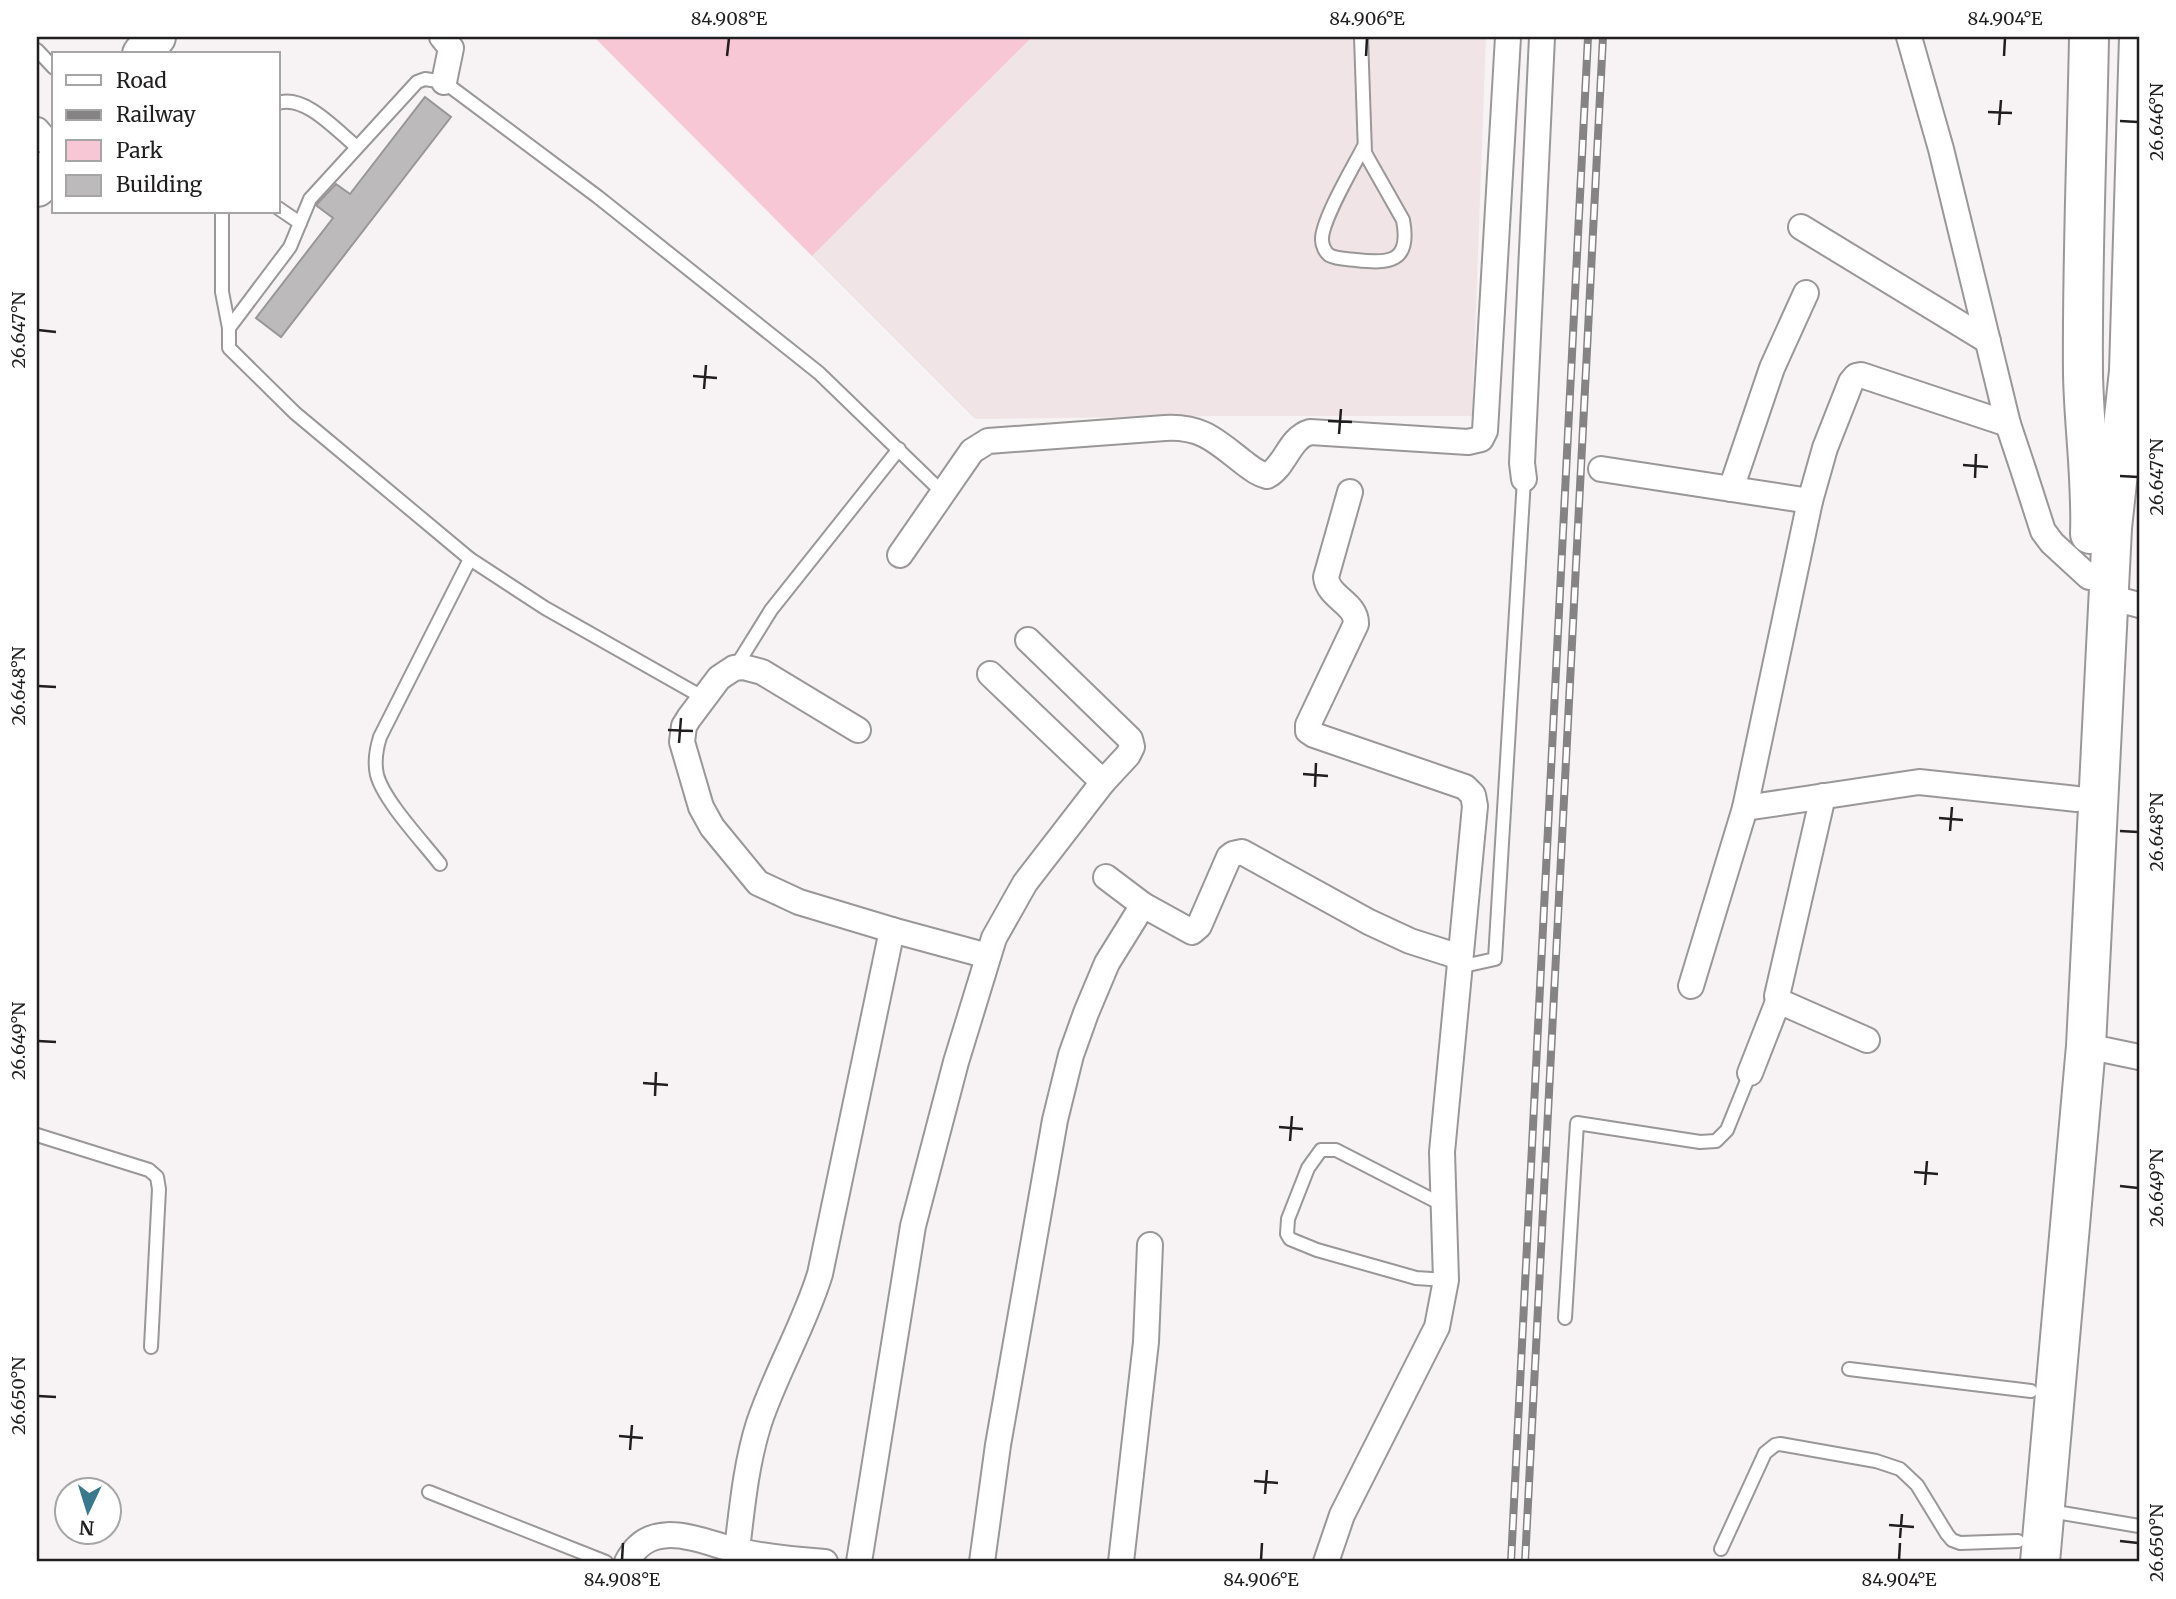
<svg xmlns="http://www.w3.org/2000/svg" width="2176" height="1599" font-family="Merriweather,serif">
<rect width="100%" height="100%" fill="#f7f3f4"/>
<path fill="#f0e4e7" d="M 1032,37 L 1486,37 L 1472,416 L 1218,416 L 975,419 L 812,256 Z"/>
<path fill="#f8c7d6" d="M 594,37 L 1032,37 L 812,256 Z"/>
<path fill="#bdbabb" stroke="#999697" stroke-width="2" d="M 425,97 L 451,117 L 281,337 L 256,318 L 333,218 L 317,206 L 317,204 L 336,184 L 350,194 Z"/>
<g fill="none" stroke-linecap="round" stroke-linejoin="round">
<g stroke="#9a9797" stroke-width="16">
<g id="lane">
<path d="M 1361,37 L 1365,153 L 1403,220 C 1411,262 1390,264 1356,260 C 1347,259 1336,259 1329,255 C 1325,252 1322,245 1322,240 C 1321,221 1354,166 1364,146"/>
<path d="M 37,50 L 54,68"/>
<path d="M 278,103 C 305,94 337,131 357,147"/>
<path d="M 278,208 L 300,223"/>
<path d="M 222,212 L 222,292 L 229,328"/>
<path d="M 735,668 L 771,610 L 899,449"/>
<path d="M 704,698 L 545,608 L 470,559 L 295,413 L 229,348 L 229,328 L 290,247 L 310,199 L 417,82 L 425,79 L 444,82 L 598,197 L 819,373 L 943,493"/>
<path d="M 440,864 C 423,842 384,801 377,775 C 374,762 376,750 380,737 L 470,559"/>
<path d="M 1459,967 L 1495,959 L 1524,479"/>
<path d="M 37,1135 L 149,1170 L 157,1177 L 159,1189 L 151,1347"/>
<path d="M 1443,1205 L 1336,1150 L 1321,1150 L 1308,1168 L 1288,1219 L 1287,1234 L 1290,1239 L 1317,1250 L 1395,1272 L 1416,1278 L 1446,1280"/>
<path d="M 1565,1318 L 1577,1123 L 1700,1142 L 1716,1141 L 1727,1130 L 1750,1073"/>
<path d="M 1849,1369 L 2031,1391"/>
<path d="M 429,1492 L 606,1562"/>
<path d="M 2050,1511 L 2139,1526"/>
<path d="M 1721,1549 L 1765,1453 L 1775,1445 L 1780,1444 L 1876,1461 L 1900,1469 L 1917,1485 L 1947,1534 L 1952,1540 L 1960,1543 L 2018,1541"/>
</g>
</g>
<g stroke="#9a9797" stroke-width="28">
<g id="street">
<path d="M 442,37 L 451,48 L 444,82"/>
<path d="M 1909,37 L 1941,149 L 2008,424 L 2023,469 L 2043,531 L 2052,543 L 2089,577"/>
<path d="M 37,130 L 54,150"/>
<path d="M 1801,227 L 1988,341"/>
<path d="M 1601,469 L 1810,501"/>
<path d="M 1524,479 L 1522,463 L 1542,37"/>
<path d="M 1731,489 L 1772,368 L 1806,293"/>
<path d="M 900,555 L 972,451 L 988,441 L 1165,428 C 1202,426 1216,441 1243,462 C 1251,468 1258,474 1267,476 C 1285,467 1289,438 1310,432 L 1468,442 L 1481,439 L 1485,431 L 1508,37"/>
<path d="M 2109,597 L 2139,605"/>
<path d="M 990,674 L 1103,782"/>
<path d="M 858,730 L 762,672 L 743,667 L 734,668 L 719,678 L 689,718 L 684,726 L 682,742 L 701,807 L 712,827 L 758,883 L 799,902 L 892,930 L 988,956"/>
<path d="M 1823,796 L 1777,996 L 1783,1003 L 1867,1040"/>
<path d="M 1745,808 L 1919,782 L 2077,799"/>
<path d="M 1106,877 L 1143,905 L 1192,932 L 1199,926 L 1229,857 L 1233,854 L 1242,852 L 1369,922 L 1410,941 L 1460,957"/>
<path d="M 1691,986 L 1745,808 L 1810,501 L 1825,448 L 1851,382 L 1856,376 L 1861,375 L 2008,424"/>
<path d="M 2086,1046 L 2139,1057"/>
<path d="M 1750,1073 L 1779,999"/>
<path d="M 737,1550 C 742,1508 746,1464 759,1423 C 776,1372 804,1326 820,1274 L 892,930"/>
<path d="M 627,1562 C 651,1515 701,1542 739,1551 C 767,1557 796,1560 825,1562"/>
<path d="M 859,1562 L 913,1226 L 956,1062 L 994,938 L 1025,883 L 1103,782 L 1128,755 L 1132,747 L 1130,739 L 1028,640"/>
<path d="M 982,1562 L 998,1445 L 1055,1120 L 1071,1055 L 1086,1013 L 1107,963 L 1143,905"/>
<path d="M 1121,1562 L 1146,1342 L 1150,1245"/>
<path d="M 1326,1562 L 1342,1515 L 1437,1327 L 1446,1280 L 1442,1152 L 1475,806 L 1473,795 L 1465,787 L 1314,735 L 1308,731 L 1308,725 L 1356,624 C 1357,603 1328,598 1326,577 L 1350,492"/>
</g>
</g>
<g stroke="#9a9797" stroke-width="42">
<g id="primary">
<path d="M 2089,37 C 2087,149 2082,261 2083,374 C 2084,427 2092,480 2090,534"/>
<path d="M 142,54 L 156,37"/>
<path d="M 37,187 L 54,165"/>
<path d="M 2040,1562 L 2086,1046 L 2112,528 L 2129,371 L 2139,37"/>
</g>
</g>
<use href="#lane" stroke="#fff" stroke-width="12"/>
<use href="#street" stroke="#fff" stroke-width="24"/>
<use href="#primary" stroke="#fff" stroke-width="38"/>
<g stroke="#868384" stroke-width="8">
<g id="rail">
<path d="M 1511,1562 L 1588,37"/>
<path d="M 1525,1562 L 1603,37"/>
</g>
</g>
<use href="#rail" stroke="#fff" stroke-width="5" stroke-dasharray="16" stroke-linecap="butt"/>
</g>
<path fill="none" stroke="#201e1f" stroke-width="2.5" d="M 727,56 L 729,38M 1366,56 L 1367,38M 2004,56 L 2005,38M 1988,112 L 2012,113M 2120,121 L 2138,122M 1999,125 L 2001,100M 38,330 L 56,332M 693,376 L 717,378M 704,389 L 706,365M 1328,421 L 1352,422M 1339,434 L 1341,409M 1963,465 L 1988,467M 2120,476 L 2138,477M 1975,478 L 1976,454M 38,686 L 56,687M 668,730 L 693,731M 679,743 L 681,718M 1303,774 L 1328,776M 1315,787 L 1316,763M 1939,818 L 1963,820M 1950,831 L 1952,807M 2120,831 L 2138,832M 38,1041 L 56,1042M 643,1083 L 668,1085M 655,1096 L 656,1072M 1279,1127 L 1303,1129M 1290,1141 L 1292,1116M 1914,1172 L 1938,1174M 1925,1185 L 1927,1161M 2120,1186 L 2138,1188M 38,1396 L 56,1397M 619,1436 L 643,1438M 630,1450 L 632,1425M 1254,1481 L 1278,1483M 1265,1494 L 1267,1470M 1889,1525 L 1914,1527M 1900,1538 L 1902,1514M 2120,1541 L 2138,1543M 622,1560 L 623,1543M 1261,1560 L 1262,1543M 1899,1560 L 1900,1543"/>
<rect width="2176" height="1599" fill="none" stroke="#ffffff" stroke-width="77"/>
<rect x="52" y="52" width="228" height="161" fill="#ffffff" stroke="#a6a5a5" stroke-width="2"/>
<rect x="66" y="75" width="35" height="10" fill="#ffffff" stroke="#a6a5a5" stroke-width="2"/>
<text x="116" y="88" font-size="21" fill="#201e1f">Road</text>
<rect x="66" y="110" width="35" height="10" fill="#868384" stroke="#a6a5a5" stroke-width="2"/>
<text x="116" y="122" font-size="21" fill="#201e1f">Railway</text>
<rect x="66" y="140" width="35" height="21" fill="#f8c7d6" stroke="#a6a5a5" stroke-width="2"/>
<text x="116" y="158" font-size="21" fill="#201e1f">Park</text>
<rect x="66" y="175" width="35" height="21" fill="#bdbabb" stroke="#a6a5a5" stroke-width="2"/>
<text x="116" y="192" font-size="21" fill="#201e1f">Building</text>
<g transform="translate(88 1511) rotate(184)"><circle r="33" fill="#ffffff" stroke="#a6a5a5" stroke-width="2"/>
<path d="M0-5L12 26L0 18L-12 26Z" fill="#39788d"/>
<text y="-10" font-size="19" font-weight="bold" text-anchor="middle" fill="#201e1f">N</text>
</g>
<rect x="38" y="38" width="2100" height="1522" fill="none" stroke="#201e1f" stroke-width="2.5"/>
<g font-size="18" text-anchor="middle" fill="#201e1f">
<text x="729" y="25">84.908°E</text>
<text x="1367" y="25">84.906°E</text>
<text x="2005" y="25">84.904°E</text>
<text transform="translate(2157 122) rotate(-90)" y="6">26.646°N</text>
<text transform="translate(19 330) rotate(-90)" y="6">26.647°N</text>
<text transform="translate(2157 477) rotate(-90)" y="6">26.647°N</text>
<text transform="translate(19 686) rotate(-90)" y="6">26.648°N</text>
<text transform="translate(2157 832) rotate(-90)" y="6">26.648°N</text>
<text transform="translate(19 1041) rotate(-90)" y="6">26.649°N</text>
<text transform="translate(2157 1188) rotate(-90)" y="6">26.649°N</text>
<text transform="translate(19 1396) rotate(-90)" y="6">26.650°N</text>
<text transform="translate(2157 1543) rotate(-90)" y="6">26.650°N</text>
<text x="622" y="1586">84.908°E</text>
<text x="1261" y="1586">84.906°E</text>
<text x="1899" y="1586">84.904°E</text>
</g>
</svg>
